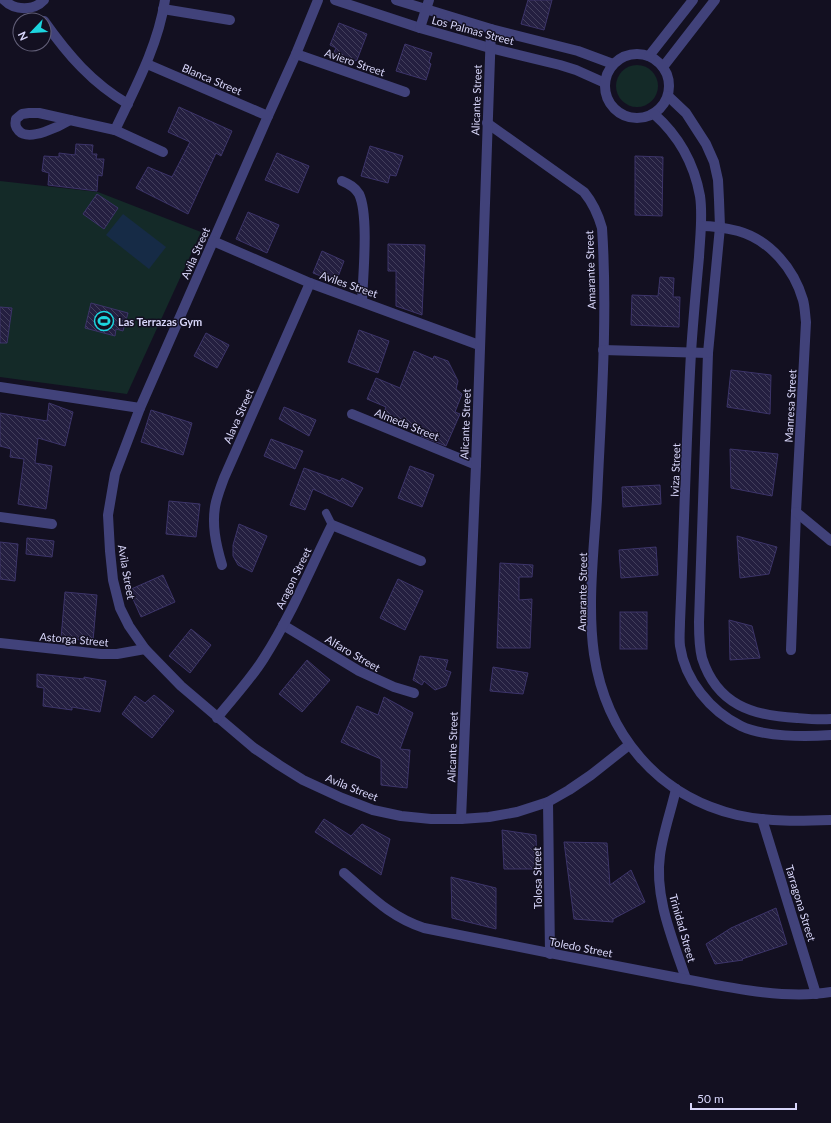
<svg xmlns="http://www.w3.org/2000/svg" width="831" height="1123" font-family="Lato,sans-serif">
<defs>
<pattern id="building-back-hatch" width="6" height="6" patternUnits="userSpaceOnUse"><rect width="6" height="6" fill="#241f40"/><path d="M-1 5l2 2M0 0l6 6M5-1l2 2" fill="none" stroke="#433f5c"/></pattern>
</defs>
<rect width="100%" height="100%" fill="#131021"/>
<g fill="#142a28">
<circle cx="637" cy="86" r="21"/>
<path d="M 0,181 L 98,192 L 201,232 L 127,394 L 0,377 Z"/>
</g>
<path fill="#162b46" d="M 123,214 L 166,247 L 149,269 L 106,235 Z"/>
<g fill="url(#building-back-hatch)" stroke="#3c3469">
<path d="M 528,0 L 552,0 L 544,30 L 521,24 Z"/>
<path d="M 339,23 L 367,34 L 357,60 L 350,63 L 333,55 L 336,48 L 330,45 Z"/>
<path d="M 405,44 L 432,53 L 429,62 L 431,64 L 426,80 L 396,71 Z"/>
<path d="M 179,107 L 232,131 L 221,156 L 216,153 L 188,214 L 136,188 L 148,167 L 172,177 L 190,142 L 168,132 Z"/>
<path d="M 76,144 L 93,145 L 92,154 L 97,154 L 96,159 L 104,159 L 102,176 L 98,175 L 97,191 L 48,185 L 49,173 L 42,171 L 44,156 L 59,157 L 59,153 L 75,155 Z"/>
<path d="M 370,146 L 403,156 L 396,176 L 390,175 L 388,183 L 361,176 Z"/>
<path d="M 277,153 L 309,166 L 298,193 L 265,180 Z"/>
<path d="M 635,156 L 663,157 L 662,216 L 635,215 Z"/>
<path d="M 97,194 L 118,208 L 104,229 L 83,214 Z"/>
<path d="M 248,212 L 279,225 L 267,253 L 236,239 Z"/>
<path d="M 388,244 L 425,245 L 422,315 L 396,306 L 396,271 L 388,271 Z"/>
<path d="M 322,251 L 344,261 L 336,282 L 313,273 Z"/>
<path d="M 660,277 L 674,278 L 673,297 L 680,297 L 679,327 L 631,325 L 632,295 L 658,296 Z"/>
<path d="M 91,303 L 128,313 L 123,331 L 116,329 L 115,336 L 85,328 Z"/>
<path d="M 0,307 L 12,308 L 7,343 L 0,343 Z"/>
<path d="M 359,330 L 389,341 L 378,373 L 348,362 Z"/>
<path d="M 206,333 L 229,345 L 217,368 L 194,356 Z"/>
<path d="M 414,351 L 433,359 L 434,356 L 448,361 L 458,381 L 456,389 L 462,394 L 455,412 L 460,414 L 446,446 L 421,436 L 423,432 L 383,414 L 386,407 L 367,399 L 376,378 L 400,388 Z"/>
<path d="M 731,370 L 771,375 L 770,414 L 727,407 Z"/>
<path d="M 49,403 L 73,412 L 65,446 L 38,438 L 35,463 L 52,466 L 46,509 L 18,504 L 24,459 L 10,457 L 11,449 L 0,446 L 0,413 L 47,421 Z"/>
<path d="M 284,407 L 316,420 L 309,436 L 279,419 Z"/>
<path d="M 151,410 L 192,423 L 183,455 L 141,442 Z"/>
<path d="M 271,439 L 303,451 L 295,469 L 264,456 Z"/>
<path d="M 730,449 L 778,454 L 772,496 L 731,488 Z"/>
<path d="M 410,466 L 434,475 L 422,507 L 398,498 Z"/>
<path d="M 304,468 L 340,481 L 342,478 L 363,488 L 352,507 L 313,489 L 305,510 L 290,505 Z"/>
<path d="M 660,485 L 661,504 L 623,507 L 622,487 Z"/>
<path d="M 169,501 L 200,504 L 196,537 L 166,534 Z"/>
<path d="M 239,524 L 267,536 L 252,572 L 238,565 L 233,556 L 233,545 Z"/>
<path d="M 737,536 L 777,547 L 769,574 L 740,578 Z"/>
<path d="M 27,538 L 54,541 L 52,557 L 26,554 Z"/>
<path d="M 0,542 L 18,544 L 15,581 L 0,579 Z"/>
<path d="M 656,547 L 658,575 L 621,578 L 619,550 Z"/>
<path d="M 500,563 L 533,565 L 532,577 L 519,577 L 519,600 L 532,599 L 530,648 L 497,648 Z"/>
<path d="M 163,575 L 175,602 L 141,617 L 129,590 Z"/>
<path d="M 398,579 L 423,591 L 405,630 L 380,618 Z"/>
<path d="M 65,592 L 97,595 L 93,641 L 61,638 Z"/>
<rect x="620" y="612" width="27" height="37"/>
<path d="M 729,620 L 752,626 L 760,658 L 730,660 Z"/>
<path d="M 191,629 L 211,645 L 190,673 L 169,656 Z"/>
<path d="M 420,656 L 448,660 L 445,670 L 451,672 L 446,686 L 435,690 L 424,681 L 422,685 L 413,680 Z"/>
<path d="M 307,660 L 330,680 L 302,712 L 279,694 Z"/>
<path d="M 493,667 L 528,673 L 523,694 L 490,691 Z"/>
<path d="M 37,674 L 84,679 L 84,677 L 106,681 L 100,712 L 72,707 L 72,710 L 43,706 L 44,688 L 37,687 Z"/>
<path d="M 154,695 L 174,711 L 152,738 L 122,714 L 135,696 L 145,703 Z"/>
<path d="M 384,697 L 413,713 L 400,749 L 410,750 L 407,788 L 381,785 L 381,759 L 341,742 L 357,706 L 378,715 Z"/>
<path d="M 324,819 L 351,836 L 362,824 L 390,839 L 381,875 L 315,832 Z"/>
<path d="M 502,830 L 536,835 L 537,869 L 504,869 Z"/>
<path d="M 564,842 L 607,843 L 610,885 L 631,870 L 645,902 L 613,919 L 613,922 L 574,919 Z"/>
<path d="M 451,877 L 496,888 L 496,929 L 452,918 Z"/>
<path d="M 776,908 L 787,944 L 742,959 L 743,960 L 715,964 L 706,944 L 731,928 Z"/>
</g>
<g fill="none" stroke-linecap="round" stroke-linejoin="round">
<path stroke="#41427a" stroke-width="8" d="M 326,513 L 332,525"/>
<g stroke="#41427a" stroke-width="10">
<path d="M 4,0 C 15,11 34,11 44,0"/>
<path d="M 318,0 L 296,54 L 268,116 L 140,408 L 115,474 L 108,515 L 110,551 L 113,580 L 120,608 L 129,626 L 145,649 L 181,686 L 254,748 L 279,765 L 303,780 L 342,798 L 373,810 L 401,816 L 431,819 L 461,819 L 489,817 L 517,812 L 548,802 L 569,790 L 591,775 L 629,745"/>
<path d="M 335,0 L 420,28 L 490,48 L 560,65 L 576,70 L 605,83"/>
<path d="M 396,0 L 491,29 L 578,51 L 613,64"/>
<path d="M 163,9 L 230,20"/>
<path d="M 44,21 C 68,55 92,83 128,104"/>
<path d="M 420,28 L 429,0"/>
<circle cx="637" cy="86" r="32"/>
<path d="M 296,54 L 405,92"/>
<path d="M 649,56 L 693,0"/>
<path d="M 147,64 L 268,116"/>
<path d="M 663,67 L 715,0"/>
<path d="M 668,96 L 686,113 L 706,144 L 714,162 L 718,180 L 719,200 L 720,227 L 708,353 L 699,622 C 699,634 699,646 702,658 C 717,705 753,716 797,718 C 809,719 820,720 831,719"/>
<path d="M 29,113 L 39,113 L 70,120 C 60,126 29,142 19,131 C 15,127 15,124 16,119 L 22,114 Z"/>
<path d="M 654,114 C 679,136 694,163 700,196 C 703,216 700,237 699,257 C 696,289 693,321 691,353 C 686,442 684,532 680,622 C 680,630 679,638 680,646 C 685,680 710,711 741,726 C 764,737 805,737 831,735"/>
<path d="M 70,120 L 115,130 L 163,152"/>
<path d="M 487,123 L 584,192 C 593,203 598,214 602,228 C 608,318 601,409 597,499 C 594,550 587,604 594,654 C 606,734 657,796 737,815 C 768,822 800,821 831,820"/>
<path d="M 115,130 C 135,88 158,46 165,0"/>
<path d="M 342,181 C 349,184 355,187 359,194 C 369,215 363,276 362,301"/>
<path d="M 701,226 C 714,226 726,228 738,231 C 770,240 794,269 803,300 C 805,307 805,315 806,322 L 796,512 L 791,650"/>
<path d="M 213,241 L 310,283 L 479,345"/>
<path d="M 603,350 L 708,353"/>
<path d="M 0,387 L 140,408"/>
<path d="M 352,414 L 476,465"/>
<path d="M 796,512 L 831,541"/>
<path d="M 0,517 L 52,524"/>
<path d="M 222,565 C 216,545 211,523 216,502 C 218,494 221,486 224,478 L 310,283"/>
<path d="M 283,625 L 359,671 L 394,687 L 414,693"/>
<path d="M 0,643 L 101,654 L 117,654 L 145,649"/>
<path d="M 217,718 C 233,698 251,679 264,658 C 291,616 310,569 332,525 L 421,561"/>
<path d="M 676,789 C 671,811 663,833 660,855 C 654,897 673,940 686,979"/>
<path d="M 548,802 L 550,954"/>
<path d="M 461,819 L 476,465 L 491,29"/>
<path d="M 762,819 L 816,994"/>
<path d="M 344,873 C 371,896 390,917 424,928 C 504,944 583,960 663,975 C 714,984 780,1001 831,992"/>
</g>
</g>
<defs>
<g id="stadium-ring" transform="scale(1)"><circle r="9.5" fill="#131021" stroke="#1cd5df" stroke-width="1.5"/><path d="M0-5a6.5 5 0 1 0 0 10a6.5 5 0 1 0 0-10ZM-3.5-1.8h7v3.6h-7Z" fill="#1cd5df"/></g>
</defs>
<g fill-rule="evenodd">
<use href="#stadium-ring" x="104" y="321"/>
</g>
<g text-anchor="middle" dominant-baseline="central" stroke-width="3" stroke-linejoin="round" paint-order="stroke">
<g font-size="11" fill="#d8d6fa" stroke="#131021">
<text transform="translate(473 30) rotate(15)">Los Palmas Street</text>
<text transform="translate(355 62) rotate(19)">Aviero Street</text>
<text transform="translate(212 79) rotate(23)">Blanca Street</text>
<text transform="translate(476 100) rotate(-88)">Alicante Street</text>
<text transform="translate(195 253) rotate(-66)">Avila Street</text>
<text transform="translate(590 270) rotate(-92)">Amarante Street</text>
<text transform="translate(349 284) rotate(19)">Aviles Street</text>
<text transform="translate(790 406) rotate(-87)">Manresa Street</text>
<text transform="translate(238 416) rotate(-66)">Alava Street</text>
<text transform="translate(407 424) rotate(22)">Almeda Street</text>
<text transform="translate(465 424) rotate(-88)">Alicante Street</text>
<text transform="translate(675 470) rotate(-88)">Iviza Street</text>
<text transform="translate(127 572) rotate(80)">Avila Street</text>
<text transform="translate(293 578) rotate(-64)">Aragon Street</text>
<text transform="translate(582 592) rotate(-89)">Amarante Street</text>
<text transform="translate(74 639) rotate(5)">Astorga Street</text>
<text transform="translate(353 653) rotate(30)">Alfaro Street</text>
<text transform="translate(452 747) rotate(-88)">Alicante Street</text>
<text transform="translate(352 787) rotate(22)">Avila Street</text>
<text transform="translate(537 878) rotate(-91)">Tolosa Street</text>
<text transform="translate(801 903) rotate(73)">Tarragona Street</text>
<text transform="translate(683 928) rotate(74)">Trinidad Street</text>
<text transform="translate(581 947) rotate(11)">Toledo Street</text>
</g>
<g font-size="11" font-weight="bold" fill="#d8d6fa" stroke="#131021" text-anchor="start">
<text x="118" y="321">Las Terrazas Gym</text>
</g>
</g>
<g transform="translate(32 32) rotate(245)"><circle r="19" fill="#131021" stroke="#625f78"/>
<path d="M0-3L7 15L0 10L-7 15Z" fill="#1cd5df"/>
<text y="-6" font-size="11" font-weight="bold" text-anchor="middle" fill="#d8d6fa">N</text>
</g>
<path d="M691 1103v6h105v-6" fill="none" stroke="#d8d6fa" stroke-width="2"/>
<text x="697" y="1103" font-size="12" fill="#d8d6fa" stroke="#131021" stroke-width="3" paint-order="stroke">50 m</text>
</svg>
